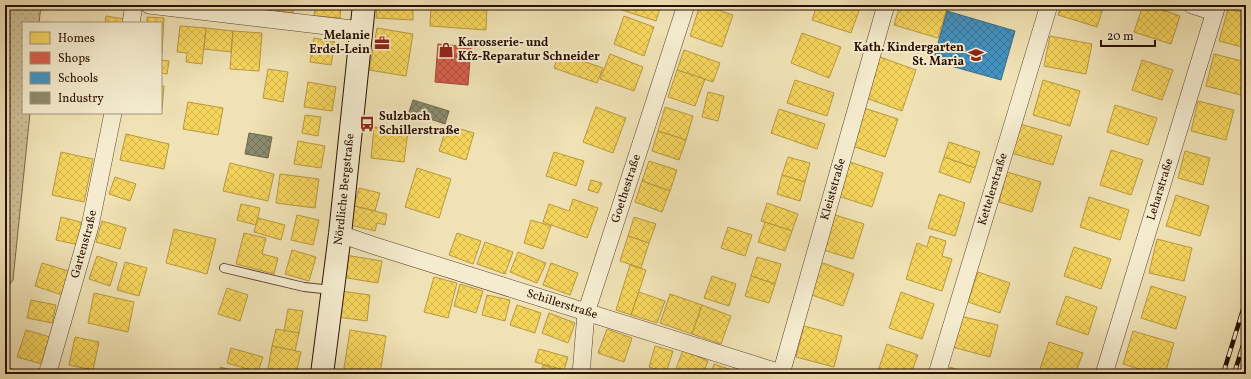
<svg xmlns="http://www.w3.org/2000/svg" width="1251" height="379" font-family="Vollkorn,serif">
<defs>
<pattern id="park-dots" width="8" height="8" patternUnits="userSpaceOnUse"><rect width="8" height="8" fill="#cebe96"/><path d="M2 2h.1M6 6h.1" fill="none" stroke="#b1a280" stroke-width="1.8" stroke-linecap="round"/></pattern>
<pattern id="homes-cross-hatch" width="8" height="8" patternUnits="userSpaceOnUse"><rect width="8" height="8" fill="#f6d55c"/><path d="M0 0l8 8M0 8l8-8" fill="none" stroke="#d3b64e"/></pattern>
<pattern id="shops-cross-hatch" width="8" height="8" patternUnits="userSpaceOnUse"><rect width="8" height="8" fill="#d6604d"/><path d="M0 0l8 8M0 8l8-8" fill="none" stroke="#ae4e3e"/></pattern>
<pattern id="schools-cross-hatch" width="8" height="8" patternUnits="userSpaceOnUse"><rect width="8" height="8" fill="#4393c3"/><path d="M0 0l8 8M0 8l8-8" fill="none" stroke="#38769c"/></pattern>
<pattern id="industry-cross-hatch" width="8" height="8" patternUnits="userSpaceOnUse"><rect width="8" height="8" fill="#8c8c6e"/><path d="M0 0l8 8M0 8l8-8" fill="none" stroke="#727158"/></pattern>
</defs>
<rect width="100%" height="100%" fill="#f0e2b5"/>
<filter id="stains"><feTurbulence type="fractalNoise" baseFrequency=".005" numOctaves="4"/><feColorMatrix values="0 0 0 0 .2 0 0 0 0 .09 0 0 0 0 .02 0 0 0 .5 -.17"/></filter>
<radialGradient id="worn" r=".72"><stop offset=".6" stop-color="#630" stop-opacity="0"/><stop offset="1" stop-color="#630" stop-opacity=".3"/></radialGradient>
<path fill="url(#park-dots)" stroke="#7b664b" d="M 5,5 L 41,5 L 39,23 L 23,23 L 23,113 L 30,113 L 13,280 L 5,290 Z"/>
<g fill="url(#homes-cross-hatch)" stroke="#b89940">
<path d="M 276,5 L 294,5 L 293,13 L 275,10 Z"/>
<path d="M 315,5 L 341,5 L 340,18 L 314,16 Z"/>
<path d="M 377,5 L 413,5 L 413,20 L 376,18 Z"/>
<path d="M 431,5 L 487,5 L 486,30 L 430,26 Z"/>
<path d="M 621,5 L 661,5 L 656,21 L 619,9 Z"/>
<path d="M 700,5 L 704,5 L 733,15 L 722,47 L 690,36 Z"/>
<path d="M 817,5 L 861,5 L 851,33 L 812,20 Z"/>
<path d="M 900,5 L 948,5 L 938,38 L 894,25 Z"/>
<path d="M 1061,5 L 1104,5 L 1097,27 L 1058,15 Z"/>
<path d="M 1143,5 L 1149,5 L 1180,16 L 1171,44 L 1134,32 Z"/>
<path d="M 1228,9 L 1246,13 L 1246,48 L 1219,41 Z"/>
<path d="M 106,16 L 124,19 L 123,23 L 105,23 Z"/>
<path d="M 624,16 L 654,27 L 644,56 L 614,44 Z"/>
<path d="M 147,17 L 164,18 L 162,54 L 161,23 L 147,23 Z"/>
<path d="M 180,26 L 206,28 L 202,64 L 186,62 L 187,53 L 177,52 Z"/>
<path d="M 206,28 L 233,31 L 231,52 L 204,49 Z"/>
<path d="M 377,28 L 413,34 L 406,76 L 369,70 Z"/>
<path d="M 233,31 L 262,33 L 259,71 L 230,69 Z"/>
<path d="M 802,33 L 841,47 L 829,78 L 791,63 Z"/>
<path d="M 1050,36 L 1092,44 L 1086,74 L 1044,66 Z"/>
<path d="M 314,38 L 335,42 L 331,65 L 310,62 Z"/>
<path d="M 684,50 L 720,63 L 713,82 L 677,70 Z"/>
<path d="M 559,53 L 603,68 L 597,83 L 554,68 Z"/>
<path d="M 610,54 L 643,67 L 634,91 L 600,79 Z"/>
<path d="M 1214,54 L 1246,62 L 1246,91 L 1245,96 L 1206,86 Z"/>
<path d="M 880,57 L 916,70 L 902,111 L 866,98 Z"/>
<path d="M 161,60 L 169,61 L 167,74 L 161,73 Z"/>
<path d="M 1142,60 L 1173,70 L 1162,100 L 1132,90 Z"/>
<path d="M 268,69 L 288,72 L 283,102 L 263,98 Z"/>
<path d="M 677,70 L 705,79 L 695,106 L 668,97 Z"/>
<path d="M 795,80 L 834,93 L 827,116 L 787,103 Z"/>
<path d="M 1043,80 L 1080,91 L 1070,126 L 1033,115 Z"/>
<path d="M 308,82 L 336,87 L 332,111 L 304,107 Z"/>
<path d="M 161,86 L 164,86 L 162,110 L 161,110 Z"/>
<path d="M 708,92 L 724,96 L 718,121 L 702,117 Z"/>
<path d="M 1198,101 L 1234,110 L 1226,140 L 1191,131 Z"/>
<path d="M 188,102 L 223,108 L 218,135 L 183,129 Z"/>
<path d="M 1115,105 L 1157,118 L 1148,145 L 1107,132 Z"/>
<path d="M 596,107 L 626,118 L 613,153 L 583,142 Z"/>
<path d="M 665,107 L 693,116 L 686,140 L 658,131 Z"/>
<path d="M 864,108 L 898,119 L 885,157 L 852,146 Z"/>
<path d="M 779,109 L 825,124 L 817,149 L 771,133 Z"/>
<path d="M 305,115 L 321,117 L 318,136 L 302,133 Z"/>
<path d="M 1020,124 L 1062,136 L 1053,165 L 1011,153 Z"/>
<path d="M 447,125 L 474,133 L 466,160 L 439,151 Z"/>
<path d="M 374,127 L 408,131 L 404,162 L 371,158 Z"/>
<path d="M 658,131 L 686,140 L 679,160 L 652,151 Z"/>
<path d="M 126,134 L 169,144 L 164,169 L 120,160 Z"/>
<path d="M 298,141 L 325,146 L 321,168 L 294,164 Z"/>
<path d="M 949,142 L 980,152 L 975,168 L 944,157 Z"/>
<path d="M 1111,150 L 1143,160 L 1131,195 L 1100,185 Z"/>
<path d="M 1185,151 L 1210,158 L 1203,185 L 1178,178 Z"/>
<path d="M 61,152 L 93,159 L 84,202 L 52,195 Z"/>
<path d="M 554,152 L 584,161 L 576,186 L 546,176 Z"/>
<path d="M 788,157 L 810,163 L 805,182 L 782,175 Z"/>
<path d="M 944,157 L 975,168 L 970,183 L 939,172 Z"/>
<path d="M 649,161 L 677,170 L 670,191 L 642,181 Z"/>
<path d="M 850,162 L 883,173 L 872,207 L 838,196 Z"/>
<path d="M 230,163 L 274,174 L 268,201 L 223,191 Z"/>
<path d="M 417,168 L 451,179 L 439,218 L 405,207 Z"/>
<path d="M 1007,172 L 1041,182 L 1032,212 L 999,202 Z"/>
<path d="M 280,174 L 319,179 L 315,208 L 276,203 Z"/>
<path d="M 782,175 L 805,182 L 800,201 L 777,194 Z"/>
<path d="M 115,177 L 136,184 L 130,201 L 109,194 Z"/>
<path d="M 591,180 L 602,183 L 598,193 L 588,190 Z"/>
<path d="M 642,181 L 670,191 L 662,212 L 635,202 Z"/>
<path d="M 359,188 L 380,193 L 375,211 L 354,206 Z"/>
<path d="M 939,194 L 965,203 L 955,236 L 928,228 Z"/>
<path d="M 1176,195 L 1209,206 L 1200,236 L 1166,226 Z"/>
<path d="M 1089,197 L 1129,210 L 1120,240 L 1080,227 Z"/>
<path d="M 573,199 L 598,208 L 587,238 L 543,222 L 549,204 L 569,211 Z"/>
<path d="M 767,203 L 798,214 L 792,231 L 761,221 Z"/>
<path d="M 241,204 L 260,208 L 256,225 L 237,220 Z"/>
<path d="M 354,206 L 387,214 L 385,225 L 377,223 L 375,231 L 350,225 Z"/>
<path d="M 832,214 L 864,224 L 853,259 L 820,249 Z"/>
<path d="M 297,215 L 319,220 L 313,245 L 291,240 Z"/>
<path d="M 61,217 L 84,223 L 79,245 L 56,240 Z"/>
<path d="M 634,217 L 656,224 L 649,243 L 628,236 Z"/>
<path d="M 258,218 L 285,225 L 281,240 L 254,232 Z"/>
<path d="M 531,220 L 551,226 L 543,249 L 524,243 Z"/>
<path d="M 102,221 L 126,228 L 120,249 L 96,242 Z"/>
<path d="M 765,222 L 792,231 L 785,251 L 758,242 Z"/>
<path d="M 728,227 L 752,235 L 745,256 L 721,248 Z"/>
<path d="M 174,229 L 216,239 L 207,274 L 166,263 Z"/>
<path d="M 244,233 L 266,238 L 262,254 L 278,258 L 274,274 L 236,264 Z"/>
<path d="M 457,233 L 481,241 L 473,264 L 449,255 Z"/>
<path d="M 628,236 L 649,243 L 641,268 L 620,261 Z"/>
<path d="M 930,236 L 946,241 L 942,256 L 952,259 L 942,291 L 906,279 L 917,243 L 927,247 Z"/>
<path d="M 1157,239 L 1192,248 L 1184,281 L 1149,273 Z"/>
<path d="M 485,242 L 513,252 L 505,274 L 477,264 Z"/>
<path d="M 1074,247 L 1111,259 L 1101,289 L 1064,276 Z"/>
<path d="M 292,250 L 316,257 L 309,281 L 285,274 Z"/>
<path d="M 518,252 L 546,263 L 537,283 L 510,272 Z"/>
<path d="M 345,255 L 382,261 L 378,283 L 341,277 Z"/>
<path d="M 97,256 L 117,263 L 110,286 L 89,279 Z"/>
<path d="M 757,257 L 781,264 L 775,284 L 751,276 Z"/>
<path d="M 125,262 L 147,268 L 139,296 L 117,290 Z"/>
<path d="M 820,262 L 854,274 L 843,306 L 809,294 Z"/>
<path d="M 42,263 L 72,272 L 65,296 L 35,286 Z"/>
<path d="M 551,263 L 578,273 L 570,295 L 543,285 Z"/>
<path d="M 630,265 L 646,270 L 631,315 L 616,310 Z"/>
<path d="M 978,272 L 1010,283 L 1000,313 L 968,302 Z"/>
<path d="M 712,276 L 736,284 L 729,306 L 704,298 Z"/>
<path d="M 751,276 L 775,284 L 769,303 L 745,296 Z"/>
<path d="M 434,277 L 457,283 L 448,318 L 424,312 Z"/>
<path d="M 460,284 L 483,291 L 476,313 L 454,306 Z"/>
<path d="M 1151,286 L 1186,297 L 1176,329 L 1141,318 Z"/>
<path d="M 227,288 L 248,295 L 240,321 L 218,314 Z"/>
<path d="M 341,291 L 370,295 L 367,321 L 338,317 Z"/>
<path d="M 639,292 L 665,301 L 657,323 L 631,315 Z"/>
<path d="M 901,292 L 934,304 L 922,339 L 889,328 Z"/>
<path d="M 94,293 L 134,302 L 128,332 L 88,323 Z"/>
<path d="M 670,294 L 702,305 L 692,334 L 660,323 Z"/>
<path d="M 487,295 L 510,300 L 505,321 L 482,315 Z"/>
<path d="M 1066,296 L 1097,307 L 1088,335 L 1056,324 Z"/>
<path d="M 31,300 L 56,305 L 52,323 L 27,318 Z"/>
<path d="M 517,305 L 541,313 L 535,333 L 510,325 Z"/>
<path d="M 702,305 L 731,316 L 721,344 L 692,334 Z"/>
<path d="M 288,309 L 303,311 L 299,333 L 284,331 Z"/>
<path d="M 549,313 L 575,323 L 568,343 L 542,333 Z"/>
<path d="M 960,316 L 998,325 L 990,357 L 952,347 Z"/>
<path d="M 804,326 L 842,336 L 834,367 L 796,357 Z"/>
<path d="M 276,329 L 299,333 L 295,351 L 272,346 Z"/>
<path d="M 607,329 L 632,338 L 624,362 L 598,353 Z"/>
<path d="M 26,330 L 50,337 L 42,364 L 17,357 Z"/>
<path d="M 350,330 L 386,336 L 380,374 L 343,374 Z"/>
<path d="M 1133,331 L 1174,343 L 1165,374 L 1155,374 L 1123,364 Z"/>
<path d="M 75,337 L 99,342 L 93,370 L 69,365 Z"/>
<path d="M 1049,342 L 1083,353 L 1075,374 L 1055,374 L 1040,369 Z"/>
<path d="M 887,344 L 918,355 L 911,374 L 877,374 Z"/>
<path d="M 272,346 L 301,352 L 296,374 L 267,374 Z"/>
<path d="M 655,346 L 673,351 L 666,373 L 649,367 Z"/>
<path d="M 231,348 L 263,357 L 258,372 L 227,363 Z"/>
<path d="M 539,349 L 568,357 L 564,370 L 535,362 Z"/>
<path d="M 683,350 L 708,361 L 703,374 L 674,374 Z"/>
<path d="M 714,364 L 744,374 L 711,374 Z"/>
<path d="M 5,365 L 22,374 L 5,374 Z"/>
<path d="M 543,365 L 569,374 L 540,374 Z"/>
<path d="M 220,367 L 245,373 L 244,374 L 219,374 Z"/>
<path d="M 950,367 L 970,374 L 948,374 Z"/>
</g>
<path fill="url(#shops-cross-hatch)" stroke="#a24736" d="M 438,44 L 471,47 L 468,85 L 435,82 Z"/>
<path fill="url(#schools-cross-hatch)" stroke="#3b6b88" d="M 947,11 L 1015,31 L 1001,80 L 933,61 Z"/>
<g fill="url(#industry-cross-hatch)" stroke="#6e664d">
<path d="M 413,100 L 449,111 L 445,124 L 409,112 Z"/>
<path d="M 249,133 L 272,137 L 268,158 L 245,154 Z"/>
</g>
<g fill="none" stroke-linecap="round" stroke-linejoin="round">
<g stroke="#5a432d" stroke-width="10">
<path id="service" d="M 224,268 L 304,287 L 332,290"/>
</g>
<g stroke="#5a432d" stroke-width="18">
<g id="minor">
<path d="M 149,5 L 361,30"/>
<path d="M 1192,5 L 1214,12"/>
<path d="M 131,23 L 134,5"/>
<path id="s1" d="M 340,234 L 372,245 L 784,374"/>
<path id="s2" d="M 47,374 L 50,365 L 90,226 L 113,113"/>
<path id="s3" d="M 581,374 L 586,313 L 686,5"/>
<path id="s4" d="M 781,374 L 886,5"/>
<path id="s5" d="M 937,374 L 1049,5"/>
<path id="s6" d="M 1104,374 L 1217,5"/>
</g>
</g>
<g stroke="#280e00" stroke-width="24">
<g id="secondary">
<path id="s7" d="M 322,374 L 340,234 L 364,5"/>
</g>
</g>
<use href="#service" stroke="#f5eccf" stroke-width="8"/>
<use href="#minor" stroke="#f5eccf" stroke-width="17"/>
<use href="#secondary" stroke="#f5eccf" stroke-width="22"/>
<g stroke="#280e00" stroke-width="4.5">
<g id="rail">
<path d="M 1223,374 L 1246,300"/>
<path d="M 1234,374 L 1246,336"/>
</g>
</g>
<use href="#rail" stroke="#f5eccf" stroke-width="3" stroke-dasharray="9" stroke-linecap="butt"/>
</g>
<defs>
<g id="office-bare" transform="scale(1.2)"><path d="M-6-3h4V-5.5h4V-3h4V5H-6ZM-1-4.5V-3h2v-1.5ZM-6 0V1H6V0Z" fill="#8f2418" stroke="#f5eccf" stroke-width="2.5" paint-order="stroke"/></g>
<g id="shop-bare" transform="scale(1.2)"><path d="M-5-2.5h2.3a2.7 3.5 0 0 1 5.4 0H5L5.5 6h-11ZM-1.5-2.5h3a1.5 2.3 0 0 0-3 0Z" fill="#8f2418" stroke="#f5eccf" stroke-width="2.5" paint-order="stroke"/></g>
<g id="school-bare" transform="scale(1.2)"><path d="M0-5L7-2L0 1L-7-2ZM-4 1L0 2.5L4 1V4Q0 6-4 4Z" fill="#8f2418" stroke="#f5eccf" stroke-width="2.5" paint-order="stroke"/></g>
<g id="bus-bare" transform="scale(1.2)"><path d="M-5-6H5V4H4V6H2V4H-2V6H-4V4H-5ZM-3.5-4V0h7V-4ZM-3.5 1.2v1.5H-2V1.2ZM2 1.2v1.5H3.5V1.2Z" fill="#8f2418" stroke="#f5eccf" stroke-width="2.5" paint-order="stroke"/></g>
</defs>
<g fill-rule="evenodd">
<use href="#office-bare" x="382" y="43"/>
<use href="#shop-bare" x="446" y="50"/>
<use href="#school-bare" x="976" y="55"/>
<use href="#bus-bare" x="367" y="124"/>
</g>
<g text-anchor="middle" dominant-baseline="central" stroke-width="4" stroke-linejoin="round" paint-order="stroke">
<g font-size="12" font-weight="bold" fill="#280e00" stroke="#f5eccf" text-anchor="end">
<text x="370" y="36">Melanie<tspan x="370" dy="14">Erdel-Lein</tspan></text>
<text x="458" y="43" text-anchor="start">Karosserie- und<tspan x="458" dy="14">Kfz-Reparatur Schneider</tspan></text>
<text x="964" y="48">Kath. Kindergarten<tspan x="964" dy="14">St. Maria</tspan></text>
<text x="379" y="117" text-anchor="start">Sulzbach<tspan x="379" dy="14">Schillerstraße</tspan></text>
</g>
<g font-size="12" fill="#280e00" stroke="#f5eccf">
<text stroke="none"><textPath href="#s3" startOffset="192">Goethestraße</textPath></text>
<text stroke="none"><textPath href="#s4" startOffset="192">Kleiststraße</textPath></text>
<text stroke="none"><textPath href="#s5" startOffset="193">Kettelerstraße</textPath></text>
<text stroke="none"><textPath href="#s6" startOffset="193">Leharstraße</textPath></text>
<text stroke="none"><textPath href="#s7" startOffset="186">Nördliche Bergstraße</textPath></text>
<text stroke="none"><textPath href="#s2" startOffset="135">Gartenstraße</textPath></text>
<text stroke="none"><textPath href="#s1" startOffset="233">Schillerstraße</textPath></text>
</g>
</g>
<rect width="1251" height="379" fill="none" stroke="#f0e2b5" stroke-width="20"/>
<rect x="6" y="6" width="1239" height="367" fill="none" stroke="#280e00" stroke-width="2"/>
<rect x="10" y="10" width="1231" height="359" fill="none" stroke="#280e00"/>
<rect x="22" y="22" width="140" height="92" fill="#f5eccf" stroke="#a3937c"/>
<rect x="30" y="32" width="20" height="12" fill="#f6d55c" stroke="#a3937c"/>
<text x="58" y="42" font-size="12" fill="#280e00">Homes</text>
<rect x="30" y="52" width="20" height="12" fill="#d6604d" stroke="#a3937c"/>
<text x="58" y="62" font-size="12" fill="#280e00">Shops</text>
<rect x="30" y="72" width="20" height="12" fill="#4393c3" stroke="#a3937c"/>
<text x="58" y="82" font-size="12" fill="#280e00">Schools</text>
<rect x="30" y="92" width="20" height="12" fill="#8c8c6e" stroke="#a3937c"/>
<text x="58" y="102" font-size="12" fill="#280e00">Industry</text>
<path d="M1101 40v6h54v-6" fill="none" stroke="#280e00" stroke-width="2"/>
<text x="1107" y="40" font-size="12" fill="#280e00" stroke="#f5eccf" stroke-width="3" paint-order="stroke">20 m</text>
<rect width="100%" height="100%" filter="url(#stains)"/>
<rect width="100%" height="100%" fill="url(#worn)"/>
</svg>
